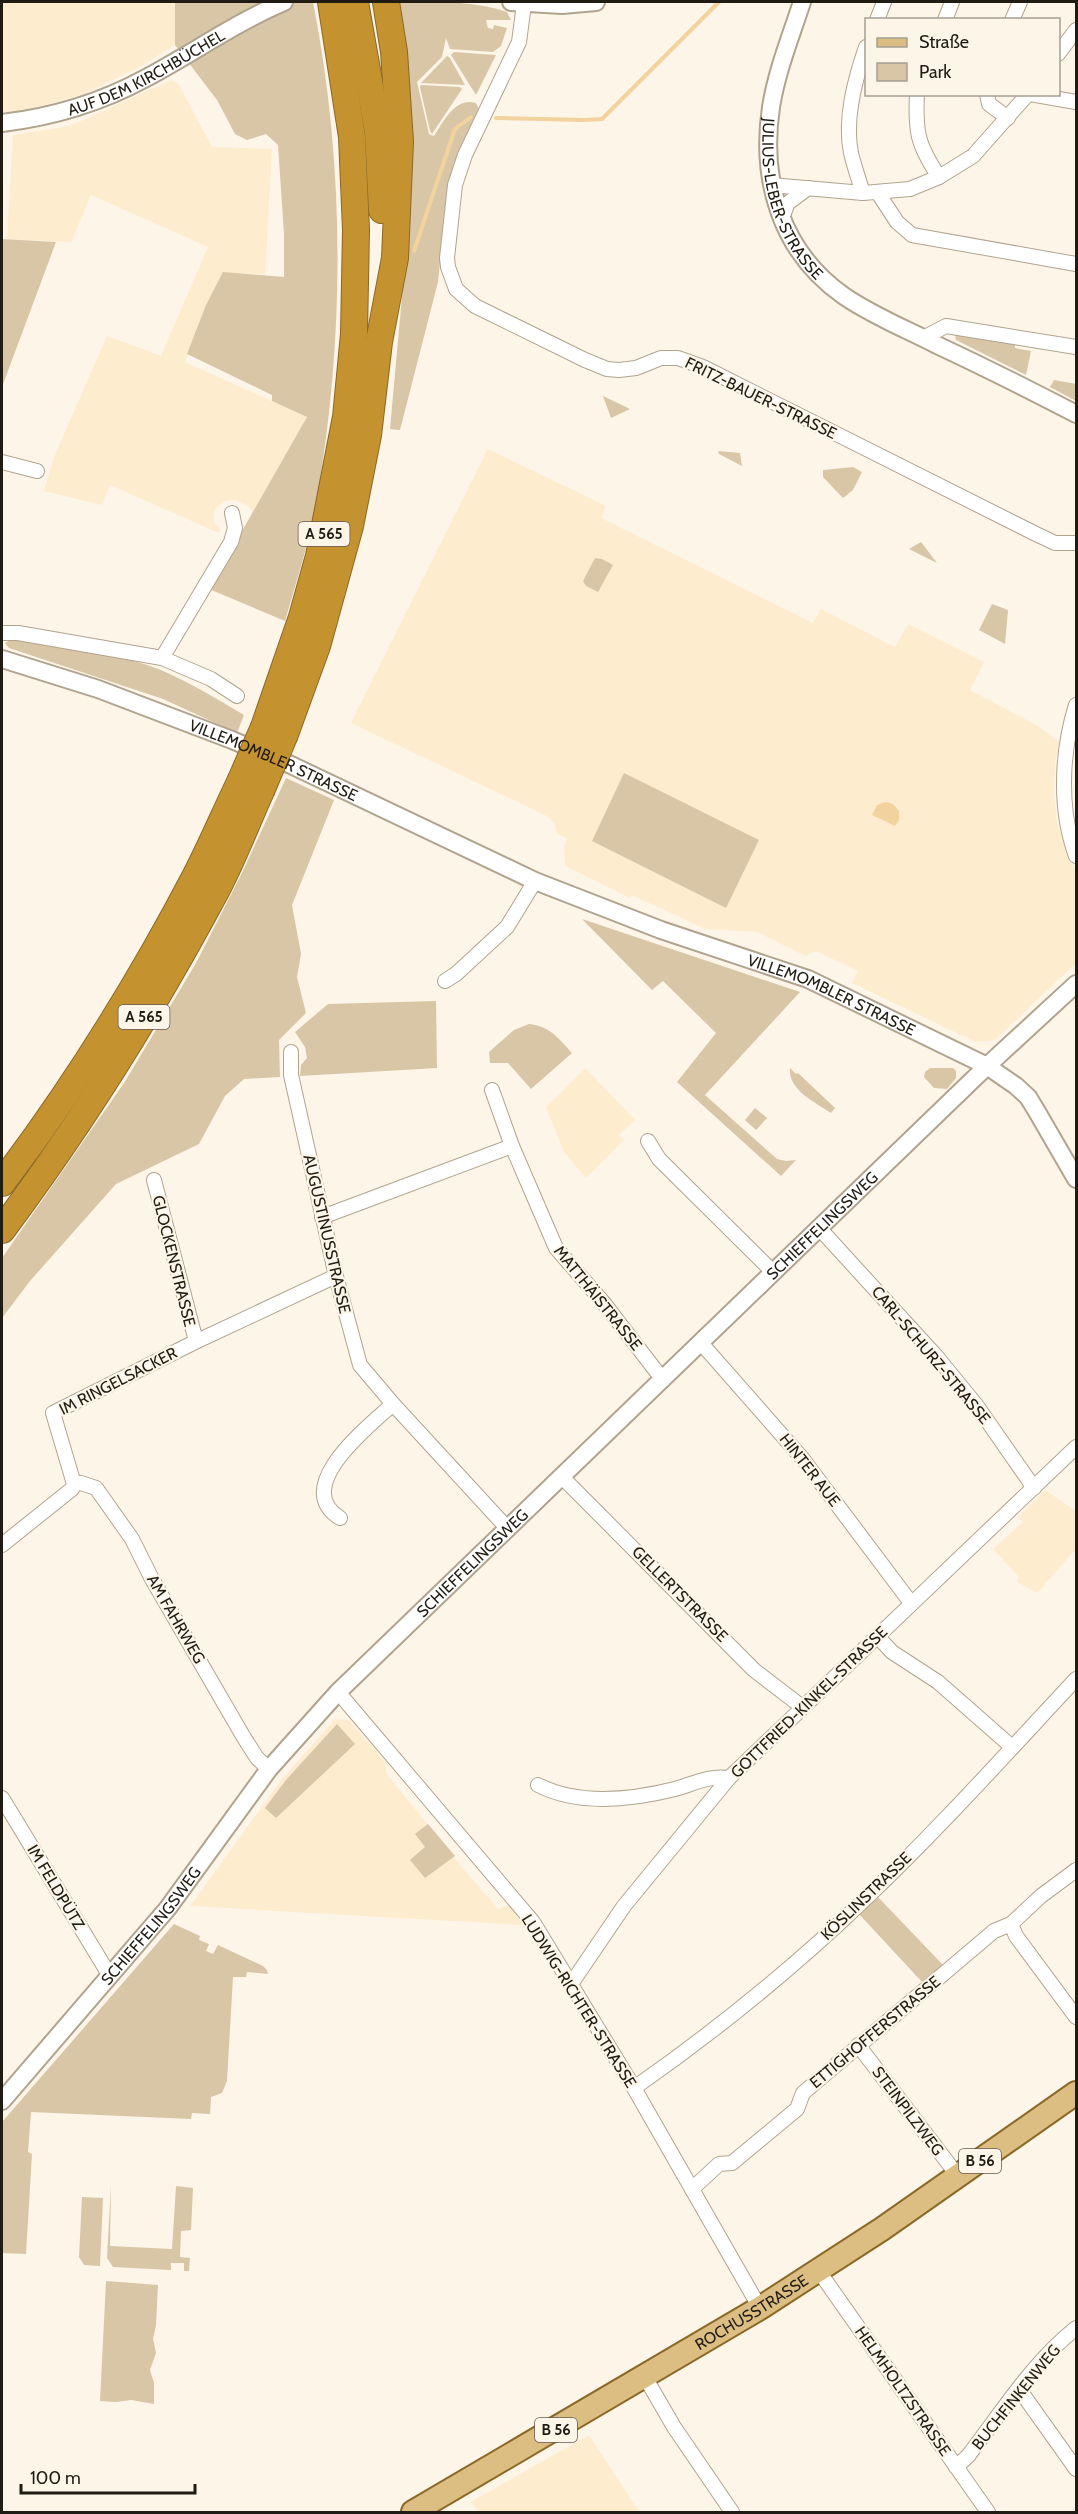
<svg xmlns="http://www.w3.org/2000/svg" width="1078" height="2514" font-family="Cabin,sans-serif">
<rect width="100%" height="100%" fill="#fdf5e8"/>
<g fill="#feeccf">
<path d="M 2,2 L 175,2 L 175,45 L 138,68 L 81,95 L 22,111 L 2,112 Z"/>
<path d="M 171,80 L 179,85 L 212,147 L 272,149 L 265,274 L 223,273 L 206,305 L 185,362 L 307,417 L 253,512 L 248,506 L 236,500 L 225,501 L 216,508 L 213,514 L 215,523 L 220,529 L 219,533 L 110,485 L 102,505 L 44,491 L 54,457 L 107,336 L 161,356 L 208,247 L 91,195 L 71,242 L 7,239 L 13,135 L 70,126 Z"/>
<path d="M 488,449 L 606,506 L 601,518 L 813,623 L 821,609 L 895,647 L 908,624 L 984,662 L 970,690 L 1038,726 L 1059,742 L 1055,762 L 1054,794 L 1057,822 L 1067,855 L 1076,872 L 1076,963 L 995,1040 L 976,1042 L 852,983 L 858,971 L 816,951 L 805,956 L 757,932 L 705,929 L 632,895 L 630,898 L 565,866 L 564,849 L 567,838 L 557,834 L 554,823 L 547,816 L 351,723 Z"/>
<path d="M 585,1068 L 635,1120 L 619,1135 L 624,1140 L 586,1178 L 564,1152 L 546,1107 Z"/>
<path d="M 1045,1490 L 1076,1511 L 1076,1549 L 1037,1593 L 1017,1582 L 1019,1577 L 993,1549 L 1023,1522 L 1018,1517 Z"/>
<path d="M 335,1719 L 349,1720 L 386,1763 L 386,1773 L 461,1866 L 498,1909 L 508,1905 L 523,1925 L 190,1906 L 282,1779 Z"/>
<path d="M 589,2435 L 639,2512 L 479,2512 L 471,2502 Z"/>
</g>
<g fill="#d9c6a7">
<path d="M 175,2 L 313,2 C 345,164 345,335 317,498 C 310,539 297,580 285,621 L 209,589 L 307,417 L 272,401 L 272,395 L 187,354 L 206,305 L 223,272 L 284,277 L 284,234 L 278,145 L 266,134 L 247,140 L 235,134 L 217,100 L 175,45 Z"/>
<path d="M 398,2 C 434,2 473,0 507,12 L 511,20 L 486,20 L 488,28 L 493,29 L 494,25 L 507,28 L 501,46 L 493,52 L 450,49 L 446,38 L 442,57 L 417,82 L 429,134 L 434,136 C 444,121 455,97 476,103 L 479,109 L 457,155 L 448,183 L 438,282 L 400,430 L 390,429 L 407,241 Z"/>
<path d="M 454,52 L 496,55 L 476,95 L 451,55 Z"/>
<path d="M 447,56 L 450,58 L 465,85 L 421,83 Z"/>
<path d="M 421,85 L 460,87 L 462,89 L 432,134 L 430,131 L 420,87 Z"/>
<path d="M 2,239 L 56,242 L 2,387 Z"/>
<path d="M 955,334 L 1015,343 L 1015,348 L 1031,351 L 1026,375 L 956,340 Z"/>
<path d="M 1054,380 L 1076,384 L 1076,401 L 1050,387 Z"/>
<path d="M 603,396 L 630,409 L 611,418 Z"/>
<path d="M 718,451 L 740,453 L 742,466 L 719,454 Z"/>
<path d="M 853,467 L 862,472 L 853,490 L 843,498 L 823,477 L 823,470 Z"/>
<path d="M 921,542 L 937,563 L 909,549 Z"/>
<path d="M 595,558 L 602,559 L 613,565 L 598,592 L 586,586 L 583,581 Z"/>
<path d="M 992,604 L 1008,610 L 1005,644 L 979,630 Z"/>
<path d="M 10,640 C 54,642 122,654 163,671 C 191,683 217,699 244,715 L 237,733 L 163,699 L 9,648 L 5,643 Z"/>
<path d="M 624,773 L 759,840 L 726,908 L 592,841 Z"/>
<path d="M 286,778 L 334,800 L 292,905 L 301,954 L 297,977 L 306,1013 L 279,1040 L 280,1077 L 244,1079 L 225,1096 L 199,1144 L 116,1184 L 30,1281 L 2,1318 L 2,1258 L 124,1083 L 196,963 L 241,875 Z"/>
<path d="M 582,919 L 800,992 L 705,1095 L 777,1159 L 786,1161 L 796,1160 L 781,1176 L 677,1082 L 716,1033 L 663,981 L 652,990 Z"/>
<path d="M 436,1001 L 437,1068 L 300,1076 L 301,1065 L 307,1058 L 305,1047 L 295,1032 L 328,1004 Z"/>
<path d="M 529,1024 C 550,1026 559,1039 572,1053 L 531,1089 L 508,1063 L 490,1063 L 489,1052 L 514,1030 Z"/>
<path d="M 790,1068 L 796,1074 L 798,1073 L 835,1108 L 831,1113 C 815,1102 788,1090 790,1068 Z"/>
<path d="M 930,1068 L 953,1068 L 956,1071 L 956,1078 L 947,1089 L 934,1088 L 924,1077 L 925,1072 Z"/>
<path d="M 755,1108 L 767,1118 L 756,1130 L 745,1120 Z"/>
<path d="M 337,1724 L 355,1744 L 276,1818 L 265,1808 L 286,1780 Z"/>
<path d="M 428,1824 L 455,1856 L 425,1878 L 410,1860 L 425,1847 L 415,1834 Z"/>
<path d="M 877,1896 L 944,1966 L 923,1983 L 859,1914 Z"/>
<path d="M 174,1924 L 200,1936 L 199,1940 L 209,1944 L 206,1951 L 213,1954 L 218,1945 L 263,1966 L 267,1970 L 268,1974 L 247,1972 L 246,1977 L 233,1977 L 227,2081 L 222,2093 L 211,2097 L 210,2114 L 192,2113 L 191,2119 L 31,2112 L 28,2152 L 32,2154 L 26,2254 L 2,2253 L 2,2122 Z"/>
<path d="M 111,2184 L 110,2246 L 172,2249 L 176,2186 L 193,2188 L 191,2230 L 181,2231 L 180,2257 L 190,2258 L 189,2271 L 184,2271 L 184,2263 L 171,2263 L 171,2270 L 113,2267 L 107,2258 Z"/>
<path d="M 82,2197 L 103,2198 L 100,2266 L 84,2265 L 79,2257 Z"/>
<path d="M 106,2281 L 158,2285 L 156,2325 L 153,2339 L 156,2353 L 150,2370 L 154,2383 L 154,2404 L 131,2400 L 116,2402 L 100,2401 Z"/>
</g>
<path fill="#f2d29d" d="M 886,802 L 893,804 L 899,811 L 899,820 L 895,826 L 872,815 L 877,805 Z"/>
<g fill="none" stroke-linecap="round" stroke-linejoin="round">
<g stroke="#f2d29d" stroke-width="4">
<path d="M 496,118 L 584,120 L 602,119 L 719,2"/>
<path d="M 414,251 L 455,129 L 471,117"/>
</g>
<g stroke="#b1a48f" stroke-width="16">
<g id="minor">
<path d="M 524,4 L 519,42 L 465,155 L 455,185 L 447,258 L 448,267 L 456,289 L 475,306 L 585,360 L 607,369 L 619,370 L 636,368 L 661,358 L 678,358 L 703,367 L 1036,534 L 1055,543 L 1076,543"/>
<path d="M 877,20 L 884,2"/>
<path d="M 945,20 L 952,2"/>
<path d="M 1012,20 L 1020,2"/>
<path d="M 1058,54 L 1076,30"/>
<path d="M 917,94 C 915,133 918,145 939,177"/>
<path d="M 987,94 L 989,104 L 1008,118"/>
<path d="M 1030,94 L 1076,102"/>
<path d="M 771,185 L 863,193 L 910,189 L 939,177 L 973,156 L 1028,94"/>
<path d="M 863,193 C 859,180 854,166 851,153 C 844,119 855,79 866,47"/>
<path d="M 878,193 L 897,222 L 912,235 L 1076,264"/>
<path d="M 782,218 L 788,203 L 808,188"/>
<path d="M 923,338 L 946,326 L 1076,347"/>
<path d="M 2,462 L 37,471"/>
<path d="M 2,633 L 18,633 L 162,658 L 211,679 L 237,696"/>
<path d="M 162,658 L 231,542 L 235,528 L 232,513"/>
<path d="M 1076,705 C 1061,753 1059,810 1076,856"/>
<path d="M 445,981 L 456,974 L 507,927 L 535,881"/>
<path d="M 291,1052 L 291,1075 L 336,1276 L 360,1365 L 393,1404 L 508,1529"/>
<path d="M 492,1090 L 512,1146 L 556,1248 L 603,1302 L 663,1380"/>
<path d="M 648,1141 L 659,1159 L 774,1273"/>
<path d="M 154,1180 L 196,1341"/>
<path d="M 322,1217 L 512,1146"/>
<path d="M 820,1229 L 937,1357 L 977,1406 L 1034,1488"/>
<path d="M 701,1343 L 802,1458 L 911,1603"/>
<path d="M 562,1477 L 754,1670 L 801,1706"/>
<path d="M 74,1484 L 81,1483 L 96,1488 L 132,1539 L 152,1579 L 243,1736 L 257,1758 L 269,1769"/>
<path d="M 340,1518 C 290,1487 370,1425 393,1404"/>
<path d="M 2,1545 L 72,1489 L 74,1484 L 53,1413 L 193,1343 L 336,1276"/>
<path d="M 878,1637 L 892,1652 L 938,1682 L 1012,1747"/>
<path d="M 338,1692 L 533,1922 L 634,2088 L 760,2308"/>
<path d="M 538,1785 C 579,1806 631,1800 675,1789 C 693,1784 709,1775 729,1778"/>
<path d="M 2,1798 L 110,1976"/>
<path d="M 1011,1924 L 1016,1936 L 1076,2017"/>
<path d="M 571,1984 L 624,1906 L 729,1778 L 1076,1447"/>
<path d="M 858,2045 L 958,2176"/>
<path d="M 634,2088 C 714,2032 791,1970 862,1902 C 937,1831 1006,1754 1076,1679"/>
<path d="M 692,2189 L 719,2164 L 732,2163 L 797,2109 L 803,2093 L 994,1931 L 1011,1924 L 1041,1896 L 1076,1870"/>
<path d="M 818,2270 L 988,2512"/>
<path d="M 645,2377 L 674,2427 L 732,2512"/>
<path d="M 1019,2389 L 1076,2469"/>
<path d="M 956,2467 L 968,2456 C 1002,2412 1032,2363 1076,2328"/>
</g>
</g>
<g stroke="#b1a48f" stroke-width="20">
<g id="tertiary">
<path d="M 511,2 L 562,5 L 596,2"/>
<path id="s1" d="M 802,2 C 791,36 777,70 771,107 C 760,181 781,252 844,296 C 873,316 906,329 937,345 C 984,367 1030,390 1076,414"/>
<path id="s2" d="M 2,123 C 53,117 100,103 146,78 C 193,53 235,23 284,2"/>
<path id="s3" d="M 2,659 L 98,689 L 232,740 L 291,765 L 535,881 L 661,930 L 808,979 L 987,1066 L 1016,1086 L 1028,1097 L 1036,1110 L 1076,1179"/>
<path id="s4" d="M 2,2101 L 168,1908 L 269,1769 L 338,1692 L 987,1066 L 1076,984"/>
</g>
</g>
<g stroke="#8b6826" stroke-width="26">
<g id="primary">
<path id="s5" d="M 413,2512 L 760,2308 L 882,2229 L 1076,2093"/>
</g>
</g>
<g stroke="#8b6826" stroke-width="28">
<g id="motorway">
<path d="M 355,2 L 378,132 L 382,210"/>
<path d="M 264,727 L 302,617 L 319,556 L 346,417 L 354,334 L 356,230 L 352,137 L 331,2"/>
<path d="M 285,734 L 317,646 L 350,526 L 368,435 L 379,342 L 395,258 L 400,142 L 394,52 L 386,2"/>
<path d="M 2,1183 C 74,1088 140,982 195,877 C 211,846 225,813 240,782"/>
<path d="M 2,1230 C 82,1123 153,1009 216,891 C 233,859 246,824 261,791"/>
</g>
</g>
<use href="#minor" stroke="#fff" stroke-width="14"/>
<use href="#tertiary" stroke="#fff" stroke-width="16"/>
<use href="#primary" stroke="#dcbe83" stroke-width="22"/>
<use href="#motorway" stroke="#c59230" stroke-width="26"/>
<g stroke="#8b6826" stroke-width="28" stroke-linecap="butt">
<g id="motorway-bridge">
<path d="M 240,782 L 264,727"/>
<path d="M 261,791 L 285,734"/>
</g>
</g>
<use href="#motorway-bridge" stroke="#c59230" stroke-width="26"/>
</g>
<g text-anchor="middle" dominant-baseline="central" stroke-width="4.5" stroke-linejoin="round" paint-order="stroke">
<g fill="#fdf5e8" stroke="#625c53" stroke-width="1.5">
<rect x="298.5" y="522" width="51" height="24" rx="4.5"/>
<rect x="118.5" y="1005" width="51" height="24" rx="4.5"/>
<rect x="959" y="2149" width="42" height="24" rx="4.5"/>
<rect x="535" y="2418" width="42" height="24" rx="4.5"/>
</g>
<g font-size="15" font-weight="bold" fill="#201b13">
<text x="324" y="534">A 565</text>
<text x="144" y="1017">A 565</text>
<text x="980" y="2161">B 56</text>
<text x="556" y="2430">B 56</text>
</g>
<g font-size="16" fill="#201b13" stroke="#fdf5e8">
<text stroke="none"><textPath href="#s2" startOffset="154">AUF DEM KIRCHBÜCHEL</textPath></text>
<text stroke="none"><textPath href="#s1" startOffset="207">JULIUS-LEBER-STRASSE</textPath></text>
<text transform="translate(761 398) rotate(26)">FRITZ-BAUER-STRASSE</text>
<text stroke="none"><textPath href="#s3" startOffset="290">VILLEMOMBLER STRASSE</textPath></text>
<text stroke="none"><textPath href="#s3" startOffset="896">VILLEMOMBLER STRASSE</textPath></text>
<text stroke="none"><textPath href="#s4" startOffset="1202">SCHIEFFELINGSWEG</textPath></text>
<text transform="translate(327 1234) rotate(77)">AUGUSTINUSSTRASSE</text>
<text transform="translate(174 1261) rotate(76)">GLOCKENSTRASSE</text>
<text transform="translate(598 1298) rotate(51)">MATTHÄISTRASSE</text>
<text transform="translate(931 1355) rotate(50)">CARL-SCHURZ-STRASSE</text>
<text transform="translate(118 1381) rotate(-27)">IM RINGELSACKER</text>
<text transform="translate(810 1470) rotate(52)">HINTER AUE</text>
<text stroke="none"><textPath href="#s4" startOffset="716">SCHIEFFELINGSWEG</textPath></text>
<text transform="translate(680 1594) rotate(45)">GELLERTSTRASSE</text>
<text transform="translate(176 1619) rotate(60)">AM FAHRWEG</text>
<text transform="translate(809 1702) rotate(-44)">GOTTFRIED-KINKEL-STRASSE</text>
<text transform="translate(56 1887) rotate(59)">IM FELDPÜTZ</text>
<text transform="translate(866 1896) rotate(-44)">KÖSLINSTRASSE</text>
<text stroke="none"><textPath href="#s4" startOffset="230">SCHIEFFELINGSWEG</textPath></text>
<text transform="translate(579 2001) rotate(58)">LUDWIG-RICHTER-STRASSE</text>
<text transform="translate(875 2032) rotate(-40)">ETTIGHOFFERSTRASSE</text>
<text transform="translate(908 2111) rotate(53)">STEINPILZWEG</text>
<text stroke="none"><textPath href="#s5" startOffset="393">ROCHUSSTRASSE</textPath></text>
<text transform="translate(903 2391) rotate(55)">HELMHOLTZSTRASSE</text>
<text transform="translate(1016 2397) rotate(-51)">BUCHFINKENWEG</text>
</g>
</g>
<rect width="1078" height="2514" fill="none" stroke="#201b13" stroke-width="6"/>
<rect x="865" y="18" width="195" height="78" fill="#fdf5e8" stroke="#a59e93" stroke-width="1.5"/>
<rect x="877" y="38" width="30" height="9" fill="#dcbe83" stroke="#a59e93" stroke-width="1.5"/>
<text x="919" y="48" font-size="18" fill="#201b13">Straße</text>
<rect x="877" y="63" width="30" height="18" fill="#d9c6a7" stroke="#a59e93" stroke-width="1.5"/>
<text x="919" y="78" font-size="18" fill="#201b13">Park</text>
<path d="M21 2484v9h174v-9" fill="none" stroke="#201b13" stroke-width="3"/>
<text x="30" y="2484" font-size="18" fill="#201b13" stroke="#fdf5e8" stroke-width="4.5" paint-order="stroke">100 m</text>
</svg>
